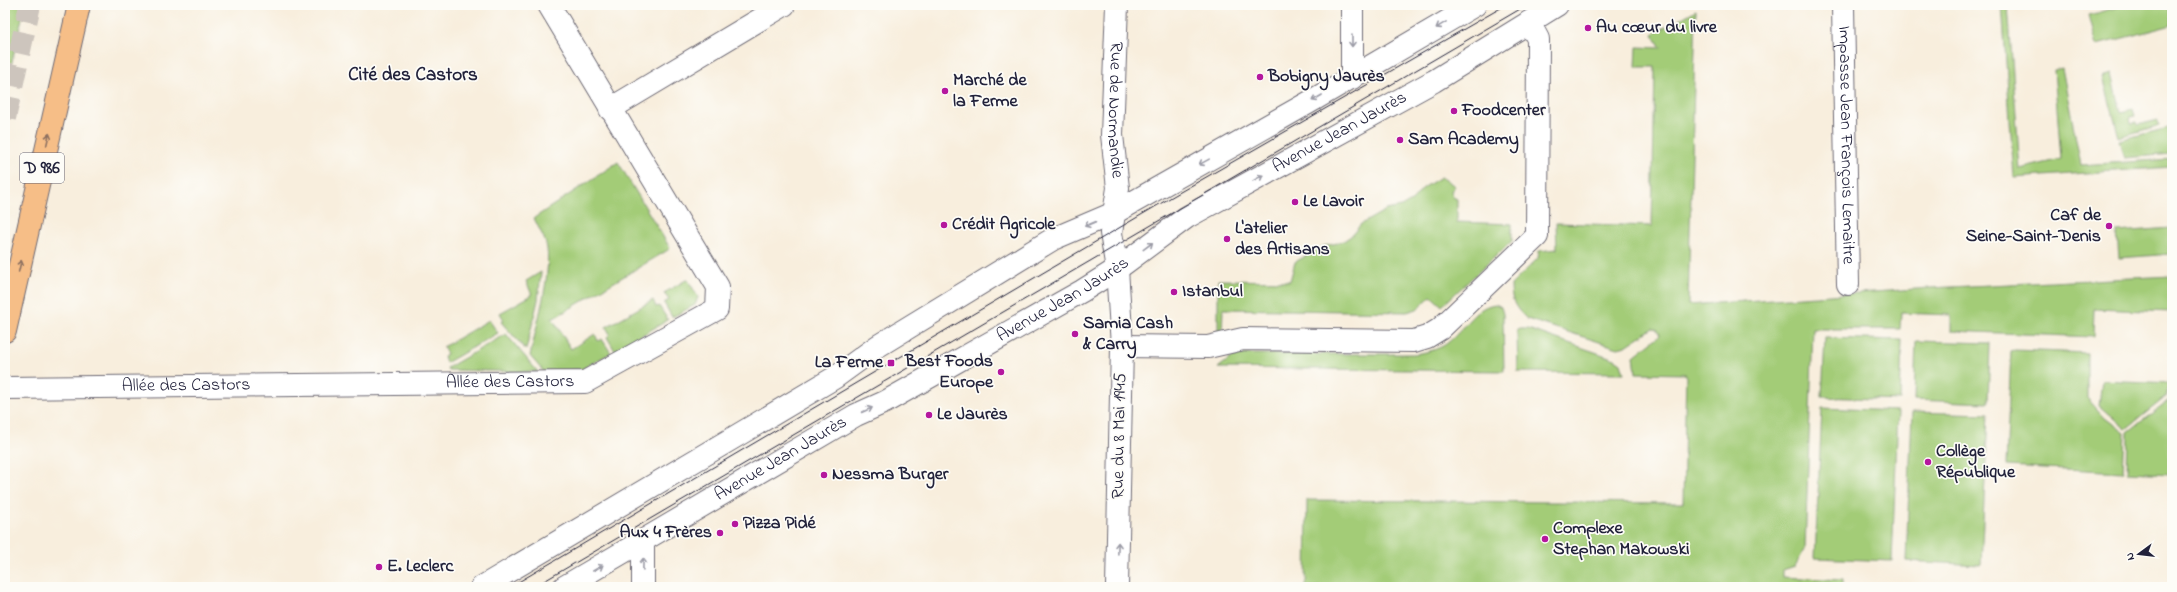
<svg xmlns="http://www.w3.org/2000/svg" width="2177" height="592" font-family="'Indie Flower',sans-serif">
<rect width="100%" height="100%" fill="#fdfcf7"/>
<filter id="ink" filterUnits="userSpaceOnUse"><feTurbulence type="fractalNoise" baseFrequency=".025" numOctaves="2"/><feDisplacementMap in="SourceGraphic" scale="8" xChannelSelector="R" yChannelSelector="G"/><feConvolveMatrix kernelMatrix="1 2 1 2 8 2 1 2 1" color-interpolation-filters="sRGB"/></filter>
<filter id="wash" filterUnits="userSpaceOnUse"><feTurbulence type="fractalNoise" baseFrequency=".012" numOctaves="4" result="noise"/><feDisplacementMap in="SourceGraphic" scale="16" xChannelSelector="R" yChannelSelector="G"/><feGaussianBlur stdDeviation="0.9" result="paint"/><feColorMatrix in="noise" values="0 0 0 0 0 0 0 0 0 0 0 0 0 0 0 0 0 1.4 0 .05"/><feComposite in="paint" operator="in"/></filter>
<g filter="url(#wash)">
<rect width="100%" height="100%" fill="#f8eedd"/>
<g fill="#a3cc77" stroke="#627759">
<path d="M 5,5 L 25,5 L 5,92 Z"/>
<path d="M 2002,5 L 2008,5 L 2020,169 L 2061,159 L 2054,70 L 2062,68 L 2081,165 L 2172,159 L 2172,167 L 2014,178 Z"/>
<path d="M 2125,5 L 2168,5 L 2172,25 L 2097,45 L 2089,15 Z"/>
<path d="M 1696,10 L 1688,305 L 1930,288 L 2172,276 L 2172,312 L 2094,309 L 2093,337 L 1951,331 L 1951,315 L 1901,313 L 1900,329 L 1813,329 L 1805,549 L 1795,566 L 1783,570 L 1783,577 L 1843,580 L 1843,587 L 1306,587 L 1307,500 L 1683,503 L 1686,374 L 1636,373 L 1634,356 L 1660,335 L 1657,329 L 1653,328 L 1626,346 L 1618,348 L 1527,319 C 1515,308 1511,301 1511,285 L 1538,258 L 1539,251 L 1557,249 L 1556,223 L 1652,226 L 1655,67 L 1636,67 L 1637,47 L 1661,48 L 1653,34 Z"/>
<path d="M 2112,74 L 2121,112 L 2133,109 L 2135,116 L 2130,117 L 2131,123 L 2137,122 L 2138,125 L 2158,120 L 2159,124 L 2157,126 L 2119,137 L 2103,77 Z"/>
<path d="M 2172,127 L 2172,154 L 2124,158 L 2119,140 Z"/>
<path d="M 618,162 L 670,248 L 668,250 L 554,318 L 552,318 L 571,349 L 595,334 L 598,341 L 602,339 L 611,353 L 582,369 L 543,371 L 530,356 C 536,327 551,277 547,249 C 546,239 538,228 534,218 Z"/>
<path d="M 1441,177 L 1455,186 L 1451,191 L 1453,197 L 1457,199 L 1457,222 L 1512,224 L 1512,241 L 1442,306 L 1431,296 L 1417,309 L 1407,312 L 1223,309 L 1222,333 L 1218,334 L 1218,280 L 1290,281 L 1295,262 L 1324,246 L 1342,242 L 1351,236 L 1361,224 L 1386,210 L 1401,207 L 1413,200 L 1423,188 Z"/>
<path d="M 2171,228 L 2172,254 L 2119,258 L 2117,232 Z"/>
<path d="M 541,272 L 538,300 L 526,350 L 501,322 L 504,320 L 500,313 L 532,295 L 526,281 Z"/>
<path d="M 686,280 L 688,280 L 698,297 L 695,305 L 672,317 L 664,303 L 669,300 L 664,293 Z"/>
<path d="M 653,300 L 656,307 L 659,306 L 668,320 L 615,351 L 607,337 L 610,334 L 606,327 Z"/>
<path d="M 1496,304 L 1501,307 L 1503,314 L 1504,371 L 1218,368 L 1233,356 L 1246,354 L 1413,354 C 1423,353 1433,351 1443,346 C 1462,335 1472,306 1496,304 Z"/>
<path d="M 489,320 L 498,333 L 446,363 L 444,356 L 447,354 L 443,347 Z"/>
<path d="M 1519,329 L 1528,329 L 1615,359 L 1621,363 L 1624,373 L 1518,372 L 1517,332 Z"/>
<path d="M 506,334 L 538,372 L 448,370 L 447,368 Z"/>
<path d="M 1825,338 L 1902,340 L 1900,400 L 1822,397 Z"/>
<path d="M 1916,341 L 1990,343 L 1988,403 L 1914,400 Z"/>
<path d="M 2015,350 L 2087,353 L 2087,398 L 2105,418 L 2125,433 L 2123,472 L 2006,466 L 2011,351 Z"/>
<path d="M 2102,380 L 2172,383 L 2172,386 L 2166,391 L 2167,396 L 2126,429 L 2099,406 Z"/>
<path d="M 2170,399 L 2172,400 L 2172,474 L 2127,472 L 2128,432 Z"/>
<path d="M 1822,408 L 1898,411 L 1892,561 L 1815,558 Z"/>
<path d="M 1912,412 L 1988,414 L 1981,565 L 1906,561 Z"/>
</g>
</g>
<g filter="url(#ink)">
<g fill="none" stroke-linecap="round" stroke-linejoin="round">
<path stroke="#cdc5bd" stroke-width="22" stroke-dasharray="22 11" stroke-linecap="butt" d="M 5,118 L 30,5"/>
<g stroke="#6d6974" stroke-width="24">
<g id="minor">
<path id="s1" d="M 1117,5 L 1112,135 L 1118,188 L 1111,233 L 1117,269 L 1122,346 L 1117,587"/>
<path id="s2" d="M 1843,5 L 1848,284"/>
<path d="M 1352,78 L 1352,5"/>
<path d="M 610,109 L 784,5"/>
<path d="M 1122,346 L 1208,347 L 1243,339 L 1414,341 L 1427,337 L 1440,329 L 1537,236 L 1538,39 L 1529,22"/>
<path id="s3" d="M 5,388 L 585,382 L 717,309 L 718,287 L 549,5"/>
<path d="M 643,587 L 643,541"/>
</g>
</g>
<g stroke="#6d6974" stroke-width="24">
<g id="tertiary">
<path d="M 482,587 L 834,378 L 878,346 L 1053,239 L 1114,213 L 1308,103 L 1475,5"/>
<path id="s4" d="M 564,587 L 856,415 L 885,402 L 1082,291 L 1117,269 L 1187,217 L 1434,81 L 1557,5"/>
</g>
</g>
<g stroke="#6d6974" stroke-width="24">
<path id="primary" d="M 5,331 L 79,5"/>
</g>
<use href="#minor" stroke="#fff" stroke-width="22"/>
<use href="#tertiary" stroke="#fff" stroke-width="22"/>
<use href="#primary" stroke="#f6be87" stroke-width="22"/>
<g stroke="#22223b" stroke-width="1">
<path d="M 510,587 L 1175,195 L 1506,5"/>
<path d="M 534,587 L 1527,5"/>
</g>
</g>
<defs><path id="oneway-shaft" d="M-6 0H5M1.5-3L5.5 0L1.5 3" fill="none" stroke-width="1.6" stroke-linecap="round" stroke-linejoin="round"/></defs>
<g stroke="#9c9ca7">
<use href="#oneway-shaft" transform="translate(1441 25) rotate(149)"/>
<use href="#oneway-shaft" transform="translate(1352 41) rotate(90)"/>
<use href="#oneway-shaft" transform="translate(1317 98) rotate(150)"/>
<use href="#oneway-shaft" transform="translate(1204 162) rotate(151)"/>
<use href="#oneway-shaft" transform="translate(1258 178) rotate(-29)"/>
<use href="#oneway-shaft" transform="translate(1090 224) rotate(157)"/>
<use href="#oneway-shaft" transform="translate(1148 246) rotate(-37)"/>
<use href="#oneway-shaft" transform="translate(867 410) rotate(-24)"/>
<use href="#oneway-shaft" transform="translate(1118 548) rotate(-89)"/>
<use href="#oneway-shaft" transform="translate(643 564) rotate(-89)"/>
<use href="#oneway-shaft" transform="translate(598 568) rotate(-30)"/>
</g>
<g stroke="#8c7061">
<use href="#oneway-shaft" transform="translate(48 139) rotate(-77)"/>
<use href="#oneway-shaft" transform="translate(20 266) rotate(-77)"/>
</g>
</g>
<g fill="#b5179e" stroke="#fdfcf7" stroke-width="1.5">
<circle cx="1588" cy="28" r="4"/>
<circle cx="1260" cy="77" r="4"/>
<circle cx="945" cy="91" r="4"/>
<circle cx="1454" cy="111" r="4"/>
<circle cx="1400" cy="140" r="4"/>
<circle cx="1295" cy="202" r="4"/>
<circle cx="944" cy="225" r="4"/>
<circle cx="2109" cy="226" r="4"/>
<circle cx="1227" cy="239" r="4"/>
<circle cx="1174" cy="292" r="4"/>
<circle cx="1075" cy="334" r="4"/>
<rect x="887" y="359" width="8" height="8" rx="2"/>
<circle cx="1001" cy="372" r="4"/>
<circle cx="929" cy="415" r="4"/>
<circle cx="1928" cy="462" r="4"/>
<circle cx="824" cy="475" r="4"/>
<circle cx="735" cy="524" r="4"/>
<circle cx="720" cy="533" r="4"/>
<circle cx="1545" cy="539" r="4"/>
<circle cx="379" cy="567" r="4"/>
</g>
<g text-anchor="middle" dominant-baseline="central" stroke-width="3.5" stroke-linejoin="round" paint-order="stroke">
<rect fill="#fdfcf7" stroke="#646373" stroke-width="1" x="20" y="153" width="44" height="30" rx="3"/>
<g font-size="17" font-weight="bold" fill="#22223b">
<text x="42" y="168">D 986</text>
</g>
<g font-size="18" font-weight="bold" fill="#22223b" stroke="#fdfcf7" text-anchor="start">
<text x="1596" y="28">Au cœur du livre</text>
<text x="1268" y="77">Bobigny Jaurès</text>
<text x="953" y="81">Marché de<tspan x="953" dy="21">la Ferme</tspan></text>
<text x="1462" y="111">Foodcenter</text>
<text x="1408" y="140">Sam Academy</text>
<text x="1303" y="202">Le Lavoir</text>
<text x="2101" y="216" text-anchor="end">Caf de<tspan x="2101" dy="21">Seine-Saint-Denis</tspan></text>
<text x="952" y="225">Crédit Agricole</text>
<text x="1235" y="229">L'atelier<tspan x="1235" dy="21">des Artisans</tspan></text>
<text x="1182" y="292">Istanbul</text>
<text x="1083" y="324">Samia Cash<tspan x="1083" dy="21">&amp; Carry</tspan></text>
<text x="993" y="362" text-anchor="end">Best Foods<tspan x="993" dy="21">Europe</tspan></text>
<text x="883" y="363" text-anchor="end">La Ferme</text>
<text x="937" y="415">Le Jaurès</text>
<text x="1936" y="452">Collège<tspan x="1936" dy="21">République</tspan></text>
<text x="832" y="475">Nessma Burger</text>
<text x="743" y="524">Pizza Pidé</text>
<text x="1553" y="529">Complexe<tspan x="1553" dy="21">Stephan Makowski</tspan></text>
<text x="712" y="533" text-anchor="end">Aux 4 Frères</text>
<text x="387" y="567">E. Leclerc</text>
</g>
<g font-size="18" fill="#22223b" stroke="#fdfcf7">
<text stroke="none"><textPath href="#s1" startOffset="105">Rue de Normandie</textPath></text>
<text stroke="none"><textPath href="#s4" startOffset="900">Avenue Jean Jaurès</textPath></text>
<text stroke="none"><textPath href="#s2" startOffset="140">Impasse Jean François Lemaitre</textPath></text>
<text stroke="none"><textPath href="#s4" startOffset="576">Avenue Jean Jaurès</textPath></text>
<text stroke="none"><textPath href="#s3" startOffset="505">Allée des Castors</textPath></text>
<text stroke="none"><textPath href="#s3" startOffset="181">Allée des Castors</textPath></text>
<text transform="translate(1120 436) rotate(-89)">Rue du 8 Mai 1945</text>
<text stroke="none"><textPath href="#s4" startOffset="252">Avenue Jean Jaurès</textPath></text>
</g>
<g font-size="19" font-weight="bold" fill="#22223b" stroke="#fdfcf7">
<text x="413" y="75">Cité des Castors</text>
</g>
</g>
<rect width="2177" height="592" fill="none" stroke="#fdfcf7" stroke-width="20"/>
<g transform="translate(2139 554) rotate(255)" stroke="#fdfcf7" stroke-width="3" paint-order="stroke">
<path d="M0-3L7 15L0 10L-7 15Z" fill="#22223b"/>
<text y="-6" font-size="11" font-weight="bold" text-anchor="middle" fill="#22223b">N</text>
</g>
</svg>
